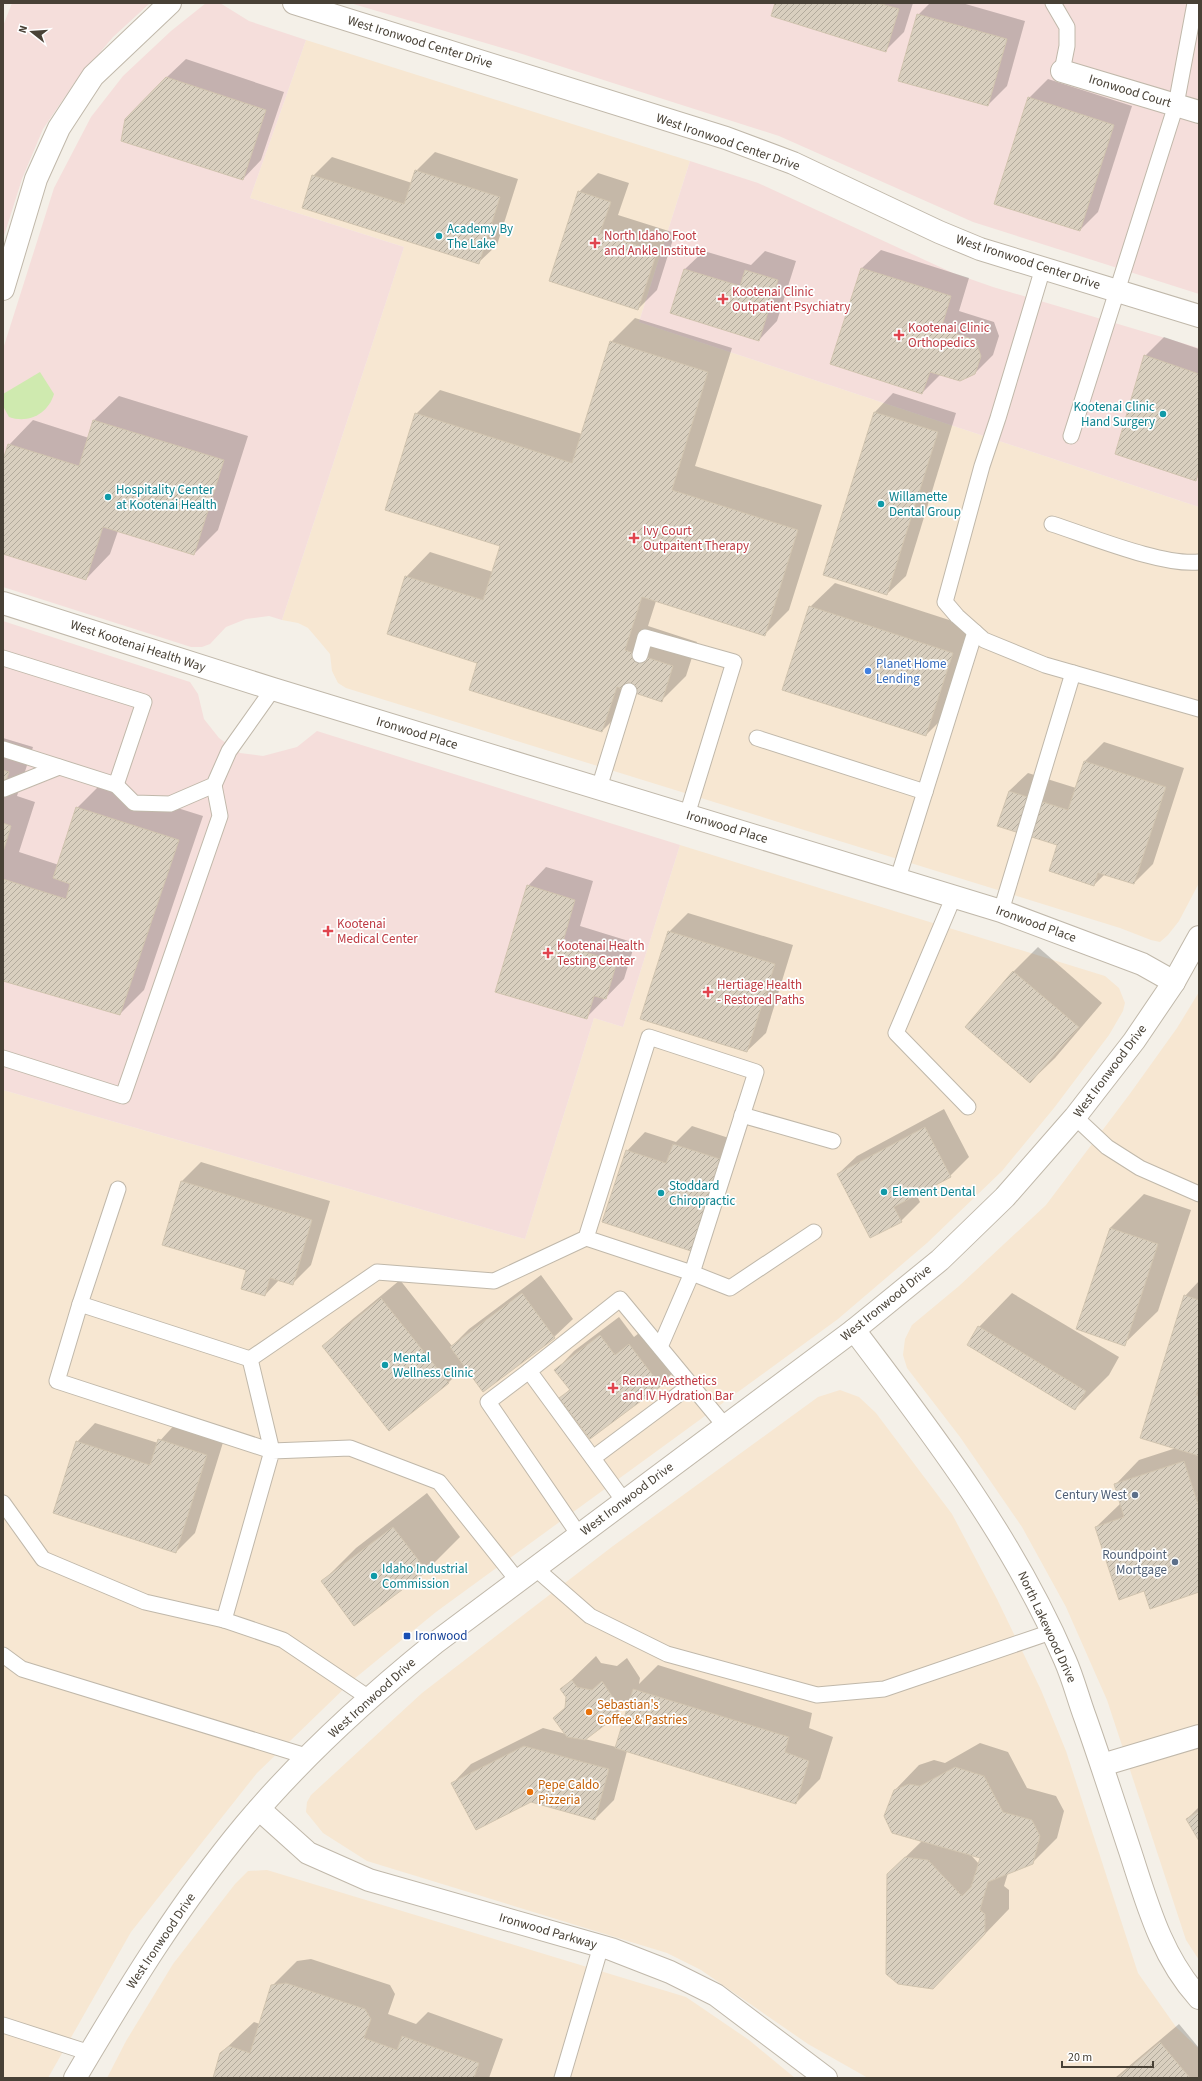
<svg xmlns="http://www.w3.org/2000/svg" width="1202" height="2081" font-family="'Source Sans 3',sans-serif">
<defs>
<pattern id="building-hatch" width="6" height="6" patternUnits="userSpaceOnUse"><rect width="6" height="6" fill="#d9cfbf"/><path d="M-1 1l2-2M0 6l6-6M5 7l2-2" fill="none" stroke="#b2aa9c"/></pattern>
</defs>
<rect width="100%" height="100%" fill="#f4f0e8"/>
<g fill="#f7e7d2">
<path d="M 306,40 L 690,161 L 639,322 L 1199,507 L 1199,883 L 1179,921 L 1168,935 L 1160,942 L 1151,940 L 1120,928 L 346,688 L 338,683 L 332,671 L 330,654 L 320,642 L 308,628 L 298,623 L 282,620 L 404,247 L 250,198 Z"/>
<path d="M 680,845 L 1105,976 L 1119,988 L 1125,1003 L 1123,1011 L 1109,1035 L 1054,1108 L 1002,1171 L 927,1243 L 838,1319 L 436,1612 L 354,1679 L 257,1773 L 131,1932 L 48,2078 L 3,2078 L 3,1090 L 525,1239 L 594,1018 L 623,1027 Z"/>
<path d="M 1199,992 L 1199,1960 L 1186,1940 L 1107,1700 L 1066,1607 L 1022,1527 L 960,1437 L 907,1368 L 903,1355 L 905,1339 L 912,1325 L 959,1286 L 1046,1205 L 1129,1095 L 1177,1028 Z"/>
<path d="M 840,1390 L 859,1397 L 876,1413 L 952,1514 L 997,1599 L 1041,1690 L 1066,1751 L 1138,1973 L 1176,2027 L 1199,2049 L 1199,2078 L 868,2078 L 808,2044 L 701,1970 L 667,1953 L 367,1861 L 323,1833 L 306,1812 L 307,1802 L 311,1795 L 422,1693 L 613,1546 L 818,1397 Z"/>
<path d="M 267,1870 L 686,1997 L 749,2040 L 795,2078 L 107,2078 L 126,2041 L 173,1964 L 235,1884 L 248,1871 Z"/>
</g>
<g fill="#f5dedb">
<path d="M 12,3 L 150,3 L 113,37 L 75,82 L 43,129 L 22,179 L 3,239 L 3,26 Z"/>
<path d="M 206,3 L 220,3 L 249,21 L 306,40 L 250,198 L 404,247 L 282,620 L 269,616 L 246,619 L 226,627 L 210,644 L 202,647 L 191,647 L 3,587 L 3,349 L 54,188 L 91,117 L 123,76 L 171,31 Z"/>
<path d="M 350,3 L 1199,3 L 1199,294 L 973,222 L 779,136 L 519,53 Z"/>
<path d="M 690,161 L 758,183 L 953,273 L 993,287 L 1199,348 L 1199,507 L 639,322 Z"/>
<path d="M 3,621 L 190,682 L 198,694 L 204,719 L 219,738 L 240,753 L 263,756 L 297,747 L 317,731 L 680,845 L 623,1027 L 594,1018 L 525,1239 L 3,1090 Z"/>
</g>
<path fill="#cfeaaf" d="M 40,372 L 54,394 C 48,414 28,424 9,417 L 3,406 L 3,394 Z"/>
<g fill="#0003" fill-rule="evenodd">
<path d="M 776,3 L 913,3 L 904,32 L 885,51 Z"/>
<path d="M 930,3 L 962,3 L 1025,21 L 1007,86 L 988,105 L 918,15 Z"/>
<path d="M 186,59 L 284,92 L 261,160 L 243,179 L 167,77 Z"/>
<path d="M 1048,79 L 1132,106 L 1098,212 L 1080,230 L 1029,98 Z"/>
<path d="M 435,152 L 518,179 L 497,245 L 478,263 L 313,176 L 332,157 L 412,183 L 416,171 Z"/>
<path d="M 598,173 L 629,183 L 618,215 L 675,233 L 657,290 L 638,309 L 579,192 Z"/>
<path d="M 881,250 L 969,278 L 959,311 L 994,322 L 999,336 L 993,355 L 974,374 L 941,374 L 922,393 L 862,268 Z"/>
<path d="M 704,251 L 751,265 L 765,251 L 796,261 L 777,321 L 759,340 L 672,312 L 685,269 Z"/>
<path d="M 635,318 L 732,348 L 695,466 L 822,505 L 789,610 L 764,635 L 656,601 L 648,626 L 697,642 L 686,676 L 662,700 L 631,691 L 627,706 L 602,731 L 478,662 L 406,577 L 430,552 L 493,572 L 501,546 L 416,414 L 440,390 L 582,434 L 611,342 Z"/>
<path d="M 1164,337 L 1199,349 L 1199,476 L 1196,479 L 1145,356 Z"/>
<path d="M 893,393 L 956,413 L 906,576 L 887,594 L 824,575 L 875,412 Z"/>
<path d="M 119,396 L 248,436 L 218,530 L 194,554 L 118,531 L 110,554 L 86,579 L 3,553 L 3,463 L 9,445 L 33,420 L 89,438 L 94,420 Z"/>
<path d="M 835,583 L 977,629 L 950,711 L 926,735 L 810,607 Z"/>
<path d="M 3,738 L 33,747 L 17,796 L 35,802 L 19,852 L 59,865 L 77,808 L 101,784 L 203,816 L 144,990 L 120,1014 L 3,980 Z"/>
<path d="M 1104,742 L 1184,768 L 1153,864 L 1134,883 L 1105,874 L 1094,885 L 1009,791 L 1028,773 L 1076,788 L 1085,761 Z"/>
<path d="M 546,867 L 593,881 L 580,926 L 635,943 L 624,979 L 586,1018 L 528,886 Z"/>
<path d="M 688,913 L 793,945 L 766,1033 L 747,1051 L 669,932 Z"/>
<path d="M 1038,947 L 1102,1003 L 1055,1058 L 1030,1082 L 966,1027 L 1014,971 Z"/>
<path d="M 944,1109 L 969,1157 L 950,1176 L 916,1194 L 920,1202 L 901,1221 L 838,1174 L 857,1156 Z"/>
<path d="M 692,1126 L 738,1141 L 709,1231 L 691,1250 L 627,1151 L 645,1132 L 676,1142 Z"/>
<path d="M 201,1162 L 330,1201 L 311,1265 L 292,1284 L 279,1280 L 265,1295 L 247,1270 L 163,1245 L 182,1181 Z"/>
<path d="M 1144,1194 L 1191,1210 L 1158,1311 L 1124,1344 L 1077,1329 L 1110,1228 Z"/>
<path d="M 541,1275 L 573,1319 L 554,1337 L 483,1391 L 465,1366 L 448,1383 L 323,1346 L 342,1328 L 400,1280 L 452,1346 L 469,1329 Z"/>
<path d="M 1199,1281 L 1199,1591 L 1145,1590 L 1096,1527 L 1121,1503 L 1115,1485 L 1139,1460 L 1176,1448 L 1185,1296 Z"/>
<path d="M 1012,1293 L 1119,1357 L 1109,1375 L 1075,1409 L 979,1327 Z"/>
<path d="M 619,1317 L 634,1337 L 648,1326 L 679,1367 L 660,1385 L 561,1398 L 570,1389 L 556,1370 L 574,1351 Z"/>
<path d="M 178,1421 L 225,1436 L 195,1533 L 176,1552 L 77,1442 L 95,1423 L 158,1443 Z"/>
<path d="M 427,1493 L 460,1537 L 426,1571 L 322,1582 L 356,1548 Z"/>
<path d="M 596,1656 L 601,1663 L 617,1666 L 627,1658 L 640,1678 L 639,1684 L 658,1665 L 812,1713 L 809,1728 L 833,1737 L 820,1779 L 796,1803 L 627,1751 L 614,1800 L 595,1819 L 531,1801 L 453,1783 L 471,1764 L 543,1728 L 566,1734 L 554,1718 L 567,1706 L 567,1696 L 562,1689 ZM 631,1700 L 616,1747 L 585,1739 L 613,1717 Z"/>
<path d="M 980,1743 L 1008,1752 L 1027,1788 L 1056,1796 L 1064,1811 L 1057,1838 L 1032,1863 L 1008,1873 L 1004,1886 L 1009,1890 L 1009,1909 L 957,1963 L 888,1874 L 922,1841 L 895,1790 L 919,1765 L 934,1760 L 945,1763 ZM 970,1854 L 981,1857 L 979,1864 Z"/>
<path d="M 1199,1807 L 1199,1839 L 1187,1819 Z"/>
<path d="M 311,1959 L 390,1985 L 395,1994 L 388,2014 L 416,2024 L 428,2012 L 503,2039 L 489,2078 L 214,2078 L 221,2053 L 254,2022 L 260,2024 L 272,1986 L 297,1961 Z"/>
<path d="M 1179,2024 L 1199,2048 L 1199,2078 L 1115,2078 Z"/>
</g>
<g fill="url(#building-hatch)" stroke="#d1c4af">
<path d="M 775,3 L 878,3 L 899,9 L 886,52 L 771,16 Z"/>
<path d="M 917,14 L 1007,39 L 988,106 L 898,81 Z"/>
<path d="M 166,77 L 266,110 L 243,180 L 121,141 L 125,119 Z"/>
<path d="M 1028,97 L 1114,125 L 1080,231 L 994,204 Z"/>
<path d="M 415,170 L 500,197 L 479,264 L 302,208 L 312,175 L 404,204 Z"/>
<path d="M 578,191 L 611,202 L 600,233 L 657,252 L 638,310 L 549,281 Z"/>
<path d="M 861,268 L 951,296 L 941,329 L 975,340 L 981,356 L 975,374 L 960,381 L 930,372 L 922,394 L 830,364 Z"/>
<path d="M 684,269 L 740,286 L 745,270 L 778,280 L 759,341 L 670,313 Z"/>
<path d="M 610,341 L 708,372 L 672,490 L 798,530 L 765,636 L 642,597 L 625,650 L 673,666 L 662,702 L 617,687 L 602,732 L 469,690 L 477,663 L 387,634 L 405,576 L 483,600 L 500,546 L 385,510 L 415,413 L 572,463 Z"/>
<path d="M 1144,355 L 1199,374 L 1199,468 L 1196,481 L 1115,454 Z"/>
<path d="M 874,412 L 938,432 L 887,595 L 823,575 Z"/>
<path d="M 93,420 L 224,460 L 194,555 L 103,527 L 86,580 L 3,554 L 3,460 L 8,444 L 79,466 Z"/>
<path d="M 809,606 L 953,653 L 926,736 L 782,690 Z"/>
<path d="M 1084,761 L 1166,787 L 1134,884 L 1098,873 L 1094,886 L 1049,871 L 1057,845 L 997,826 L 1009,791 L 1068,810 Z"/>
<path d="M 3,770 L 9,772 L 3,791 Z"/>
<path d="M 76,807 L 179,840 L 120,1015 L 3,981 L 3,879 L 66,899 L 70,884 L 53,878 Z"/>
<path d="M 3,823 L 11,826 L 3,852 Z"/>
<path d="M 527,885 L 575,900 L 562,945 L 617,962 L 606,999 L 594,996 L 587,1019 L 495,992 Z"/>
<path d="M 668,931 L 775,964 L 747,1052 L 640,1019 Z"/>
<path d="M 1013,971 L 1079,1027 L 1030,1083 L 965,1027 Z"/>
<path d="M 925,1127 L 951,1177 L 894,1207 L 902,1222 L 870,1238 L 837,1174 Z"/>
<path d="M 673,1144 L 720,1159 L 691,1251 L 602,1222 L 626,1150 L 666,1163 Z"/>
<path d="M 181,1181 L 312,1220 L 293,1285 L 270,1278 L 265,1296 L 241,1289 L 246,1270 L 162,1245 Z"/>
<path d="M 1110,1228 L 1158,1244 L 1125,1346 L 1076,1329 Z"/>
<path d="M 522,1293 L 555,1338 L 483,1392 L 450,1347 Z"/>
<path d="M 1184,1295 L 1199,1300 L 1199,1387 L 1196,1395 L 1199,1396 L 1199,1456 L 1140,1438 Z"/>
<path d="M 381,1298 L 449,1383 L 389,1431 L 322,1346 Z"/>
<path d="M 978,1326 L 1086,1391 L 1075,1410 L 967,1345 Z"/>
<path d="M 600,1335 L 615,1355 L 629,1344 L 661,1386 L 590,1439 L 559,1398 L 570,1390 L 554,1370 Z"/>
<path d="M 158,1439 L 207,1455 L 176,1553 L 53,1513 L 76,1441 L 150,1465 Z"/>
<path d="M 1184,1461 L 1199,1507 L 1199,1592 L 1150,1609 L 1144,1591 L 1119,1600 L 1095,1527 L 1124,1517 L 1114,1484 Z"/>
<path d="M 393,1527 L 427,1571 L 354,1626 L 321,1581 Z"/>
<path d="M 572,1680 L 577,1687 L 592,1690 L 602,1681 L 616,1702 L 614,1718 L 585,1740 L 567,1737 L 553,1718 L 565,1708 L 566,1697 L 560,1689 Z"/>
<path d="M 633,1689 L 789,1737 L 785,1752 L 809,1761 L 796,1804 L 615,1748 Z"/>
<path d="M 524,1746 L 609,1769 L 595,1820 L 531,1802 L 476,1830 L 451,1783 Z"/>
<path d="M 955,1767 L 984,1776 L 1003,1812 L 1032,1820 L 1040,1836 L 1033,1864 L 988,1882 L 980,1910 L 985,1914 L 985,1934 L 933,1989 L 898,1984 L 886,1974 L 887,1874 L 905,1857 L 928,1860 L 962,1896 L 971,1887 L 980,1858 L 892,1833 L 884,1816 L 894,1790 L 909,1784 L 920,1786 Z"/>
<path d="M 1199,1811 L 1199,1841 L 1186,1819 Z"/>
<path d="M 286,1983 L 365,2009 L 371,2019 L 364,2038 L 397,2050 L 402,2036 L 479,2063 L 474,2078 L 213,2078 L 220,2053 L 229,2046 L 250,2053 L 271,1985 Z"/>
<path d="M 1160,2042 L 1190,2078 L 1117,2078 Z"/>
</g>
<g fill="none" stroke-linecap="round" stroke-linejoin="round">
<g stroke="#c0b8aa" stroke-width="17">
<g id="service">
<path d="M 1053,3 L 1067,27 L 1067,46 L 1062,71"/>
<path d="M 1043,268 L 998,418 L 982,466 L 945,602 L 957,616 L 984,640 L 1045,665 L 1199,709"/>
<path d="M 1071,436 L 1176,105 L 1195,3"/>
<path d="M 1052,524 C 1090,536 1162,566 1199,562"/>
<path d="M 640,655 L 645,637 L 734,662 L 687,815"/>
<path d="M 3,658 L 144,702 L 116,785 L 3,749"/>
<path d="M 757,738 L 925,792"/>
<path d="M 116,785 L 134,803 L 170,804 L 214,785 L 229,751 L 273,689"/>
<path d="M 599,788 L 629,691"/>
<path d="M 4,789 L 59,767"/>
<path d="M 898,878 L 975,632"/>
<path d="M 954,896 L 896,1033 L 968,1107"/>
<path d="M 1001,911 L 1073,673"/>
<path d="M 3,1058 L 123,1096 L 220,816 L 214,785"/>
<path d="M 742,1115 L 833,1141"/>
<path d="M 1075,1117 L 1107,1147 L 1140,1168 L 1199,1194"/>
<path d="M 80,1304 L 118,1189"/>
<path d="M 660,1347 L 692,1273 L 730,1288 L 814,1232"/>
<path d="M 250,1359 L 377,1272 L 494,1281 L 586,1238 L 692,1273 L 756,1072 L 649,1037 L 586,1238"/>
<path d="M 250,1359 L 80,1304 L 57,1381 L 272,1451"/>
<path d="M 250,1359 L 272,1451"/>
<path d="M 529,1371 L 620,1299 L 725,1426"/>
<path d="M 593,1458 L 691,1385"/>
<path d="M 3,1503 L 43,1559 L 145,1602 L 224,1620 L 283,1640 L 369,1698"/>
<path d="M 579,1535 L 488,1402 L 529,1371 L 624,1501"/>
<path d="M 535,1568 L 590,1616 L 667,1654 L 817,1695 L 884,1689 L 1051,1632"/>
<path d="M 224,1620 L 272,1451 L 350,1448 L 439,1482 L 518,1581"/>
<path d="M 3,1655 L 22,1669 L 309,1757"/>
<path d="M 3,2025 L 90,2053"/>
<path d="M 562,2078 L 601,1946"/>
</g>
</g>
<g stroke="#c0b8aa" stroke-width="24">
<g id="minor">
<path d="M 294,3 L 726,138 L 793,163 L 939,232 L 980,249 L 1199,316"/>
<path d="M 1062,71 L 1199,112"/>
<path d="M 3,289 L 36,179 L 59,128 L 93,76 L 170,3"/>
<path d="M 3,603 L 273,689 L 1001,911 L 1142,964 L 1174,982"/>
<path d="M 854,1330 C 933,1434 1013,1539 1065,1660 C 1073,1678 1078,1698 1085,1717 C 1101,1762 1115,1806 1130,1851 C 1147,1903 1161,1956 1199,1998"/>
<path d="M 1102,1765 L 1199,1736"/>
<path d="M 259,1809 L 308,1853 L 369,1880 L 611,1949 L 670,1972 L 716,1995 L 826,2078"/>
</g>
</g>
<g stroke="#c0b8aa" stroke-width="24">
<path id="tertiary" d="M 75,2078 C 127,1990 180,1903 245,1825 C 301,1758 367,1698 435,1643 L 854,1330 L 940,1260 L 1005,1197 L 1075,1117 L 1134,1041 L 1174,982 L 1199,937"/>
</g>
<use href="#service" stroke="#fff" stroke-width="15"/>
<use href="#minor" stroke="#fff" stroke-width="22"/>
<use href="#tertiary" stroke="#fff" stroke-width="22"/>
</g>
<g fill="#0f9aa8" stroke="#fff" stroke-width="1.5">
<circle cx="439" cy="236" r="4"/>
<circle cx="1163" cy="414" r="4"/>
<circle cx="108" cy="497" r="4"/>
<circle cx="881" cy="504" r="4"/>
<circle cx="884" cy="1192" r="4"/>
<circle cx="661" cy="1193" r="4"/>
<circle cx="385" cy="1365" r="4"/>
<circle cx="374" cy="1576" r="4"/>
</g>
<g fill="#e0444e" stroke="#fff" stroke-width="1.5">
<path d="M593 237h4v4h4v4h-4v4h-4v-4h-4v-4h4z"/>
<path d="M721 293h4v4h4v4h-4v4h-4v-4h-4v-4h4z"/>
<path d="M897 329h4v4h4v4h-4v4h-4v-4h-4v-4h4z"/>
<path d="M632 532h4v4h4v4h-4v4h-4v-4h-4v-4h4z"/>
<path d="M326 925h4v4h4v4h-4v4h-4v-4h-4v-4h4z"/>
<path d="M546 947h4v4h4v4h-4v4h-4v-4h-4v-4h4z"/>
<path d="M706 986h4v4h4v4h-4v4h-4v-4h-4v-4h4z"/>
<path d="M611 1382h4v4h4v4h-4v4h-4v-4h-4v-4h4z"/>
</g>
<circle fill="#3f7fe0" stroke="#fff" stroke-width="1.5" cx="868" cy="671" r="4"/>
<g fill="#5c6f8a" stroke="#fff" stroke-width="1.5">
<circle cx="1135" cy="1495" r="4"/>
<circle cx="1175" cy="1562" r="4"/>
</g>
<rect fill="#1a4fb4" stroke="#fff" stroke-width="1.5" x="403" y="1632" width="8" height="8" rx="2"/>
<g fill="#e8710a" stroke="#fff" stroke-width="1.5">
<circle cx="589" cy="1712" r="4"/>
<circle cx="530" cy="1792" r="4"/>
</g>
<g text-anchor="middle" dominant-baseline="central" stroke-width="3.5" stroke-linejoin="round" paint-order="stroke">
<g font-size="13" fill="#484136" stroke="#fff">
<text transform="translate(420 42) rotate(17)">West Ironwood Center Drive</text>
<text transform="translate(1130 91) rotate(17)">Ironwood Court</text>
<text transform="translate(728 142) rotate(19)">West Ironwood Center Drive</text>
<text transform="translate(1028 262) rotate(18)">West Ironwood Center Drive</text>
<text transform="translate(138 646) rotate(18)">West Kootenai Health Way</text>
<text transform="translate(417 733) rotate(17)">Ironwood Place</text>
<text transform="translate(727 827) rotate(17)">Ironwood Place</text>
<text transform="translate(1036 924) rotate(20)">Ironwood Place</text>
<text transform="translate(1110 1071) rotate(-53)">West Ironwood Drive</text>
<text transform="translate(886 1303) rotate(-39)">West Ironwood Drive</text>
<text transform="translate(627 1499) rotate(-37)">West Ironwood Drive</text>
<text transform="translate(1047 1627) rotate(65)">North Lakewood Drive</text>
<text transform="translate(372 1698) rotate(-42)">West Ironwood Drive</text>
<text transform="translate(548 1931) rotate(16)">Ironwood Parkway</text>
<text transform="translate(161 1941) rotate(-56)">West Ironwood Drive</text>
</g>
<g font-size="13" fill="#0d838f" stroke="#fff" text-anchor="start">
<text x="447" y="229">Academy By<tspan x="447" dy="15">The Lake</tspan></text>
<text x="1155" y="407" text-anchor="end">Kootenai Clinic<tspan x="1155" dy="15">Hand Surgery</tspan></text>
<text x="116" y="490">Hospitality Center<tspan x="116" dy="15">at Kootenai Health</tspan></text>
<text x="889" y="497">Willamette<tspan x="889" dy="15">Dental Group</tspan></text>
<text x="669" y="1186">Stoddard<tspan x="669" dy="15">Chiropractic</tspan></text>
<text x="892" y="1192">Element Dental</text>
<text x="393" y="1358">Mental<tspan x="393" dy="15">Wellness Clinic</tspan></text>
<text x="382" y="1569">Idaho Industrial<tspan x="382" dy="15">Commission</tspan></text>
</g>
<g font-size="13" fill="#be3a42" stroke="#fff" text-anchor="start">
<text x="604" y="236">North Idaho Foot<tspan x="604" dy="15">and Ankle Institute</tspan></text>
<text x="732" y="292">Kootenai Clinic<tspan x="732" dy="15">Outpatient Psychiatry</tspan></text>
<text x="908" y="328">Kootenai Clinic<tspan x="908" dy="15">Orthopedics</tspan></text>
<text x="643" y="531">Ivy Court<tspan x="643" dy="15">Outpaitent Therapy</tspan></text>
<text x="337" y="924">Kootenai<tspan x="337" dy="15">Medical Center</tspan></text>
<text x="557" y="946">Kootenai Health<tspan x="557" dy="15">Testing Center</tspan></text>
<text x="717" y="985">Hertiage Health<tspan x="717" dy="15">- Restored Paths</tspan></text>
<text x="622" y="1381">Renew Aesthetics<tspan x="622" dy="15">and IV Hydration Bar</tspan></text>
</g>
<g font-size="13" fill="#366cbe" stroke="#fff" text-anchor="start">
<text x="876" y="664">Planet Home<tspan x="876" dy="15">Lending</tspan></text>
</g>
<g font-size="13" fill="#4e5e75" stroke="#fff" text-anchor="end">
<text x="1127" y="1495">Century West</text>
<text x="1167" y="1555">Roundpoint<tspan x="1167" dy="15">Mortgage</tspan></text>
</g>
<g font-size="13" fill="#164399" stroke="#fff" text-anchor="start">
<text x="415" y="1636">Ironwood</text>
</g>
<g font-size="13" fill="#c56008" stroke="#fff" text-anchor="start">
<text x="597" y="1705">Sebastian's<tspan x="597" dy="15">Coffee &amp; Pastries</tspan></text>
<text x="538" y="1785">Pepe Caldo<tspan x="538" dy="15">Pizzeria</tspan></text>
</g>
</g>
<rect width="1202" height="2081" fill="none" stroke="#484136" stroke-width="8"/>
<g transform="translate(32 32) rotate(287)" stroke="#ffffff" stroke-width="3" paint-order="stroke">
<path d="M0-3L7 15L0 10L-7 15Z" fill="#484136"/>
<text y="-6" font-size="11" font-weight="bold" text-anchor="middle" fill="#484136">N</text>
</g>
<path d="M1062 2061v6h91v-6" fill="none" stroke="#484136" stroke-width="2"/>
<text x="1068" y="2061" font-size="12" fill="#484136" stroke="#ffffff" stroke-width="3" paint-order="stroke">20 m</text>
</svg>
